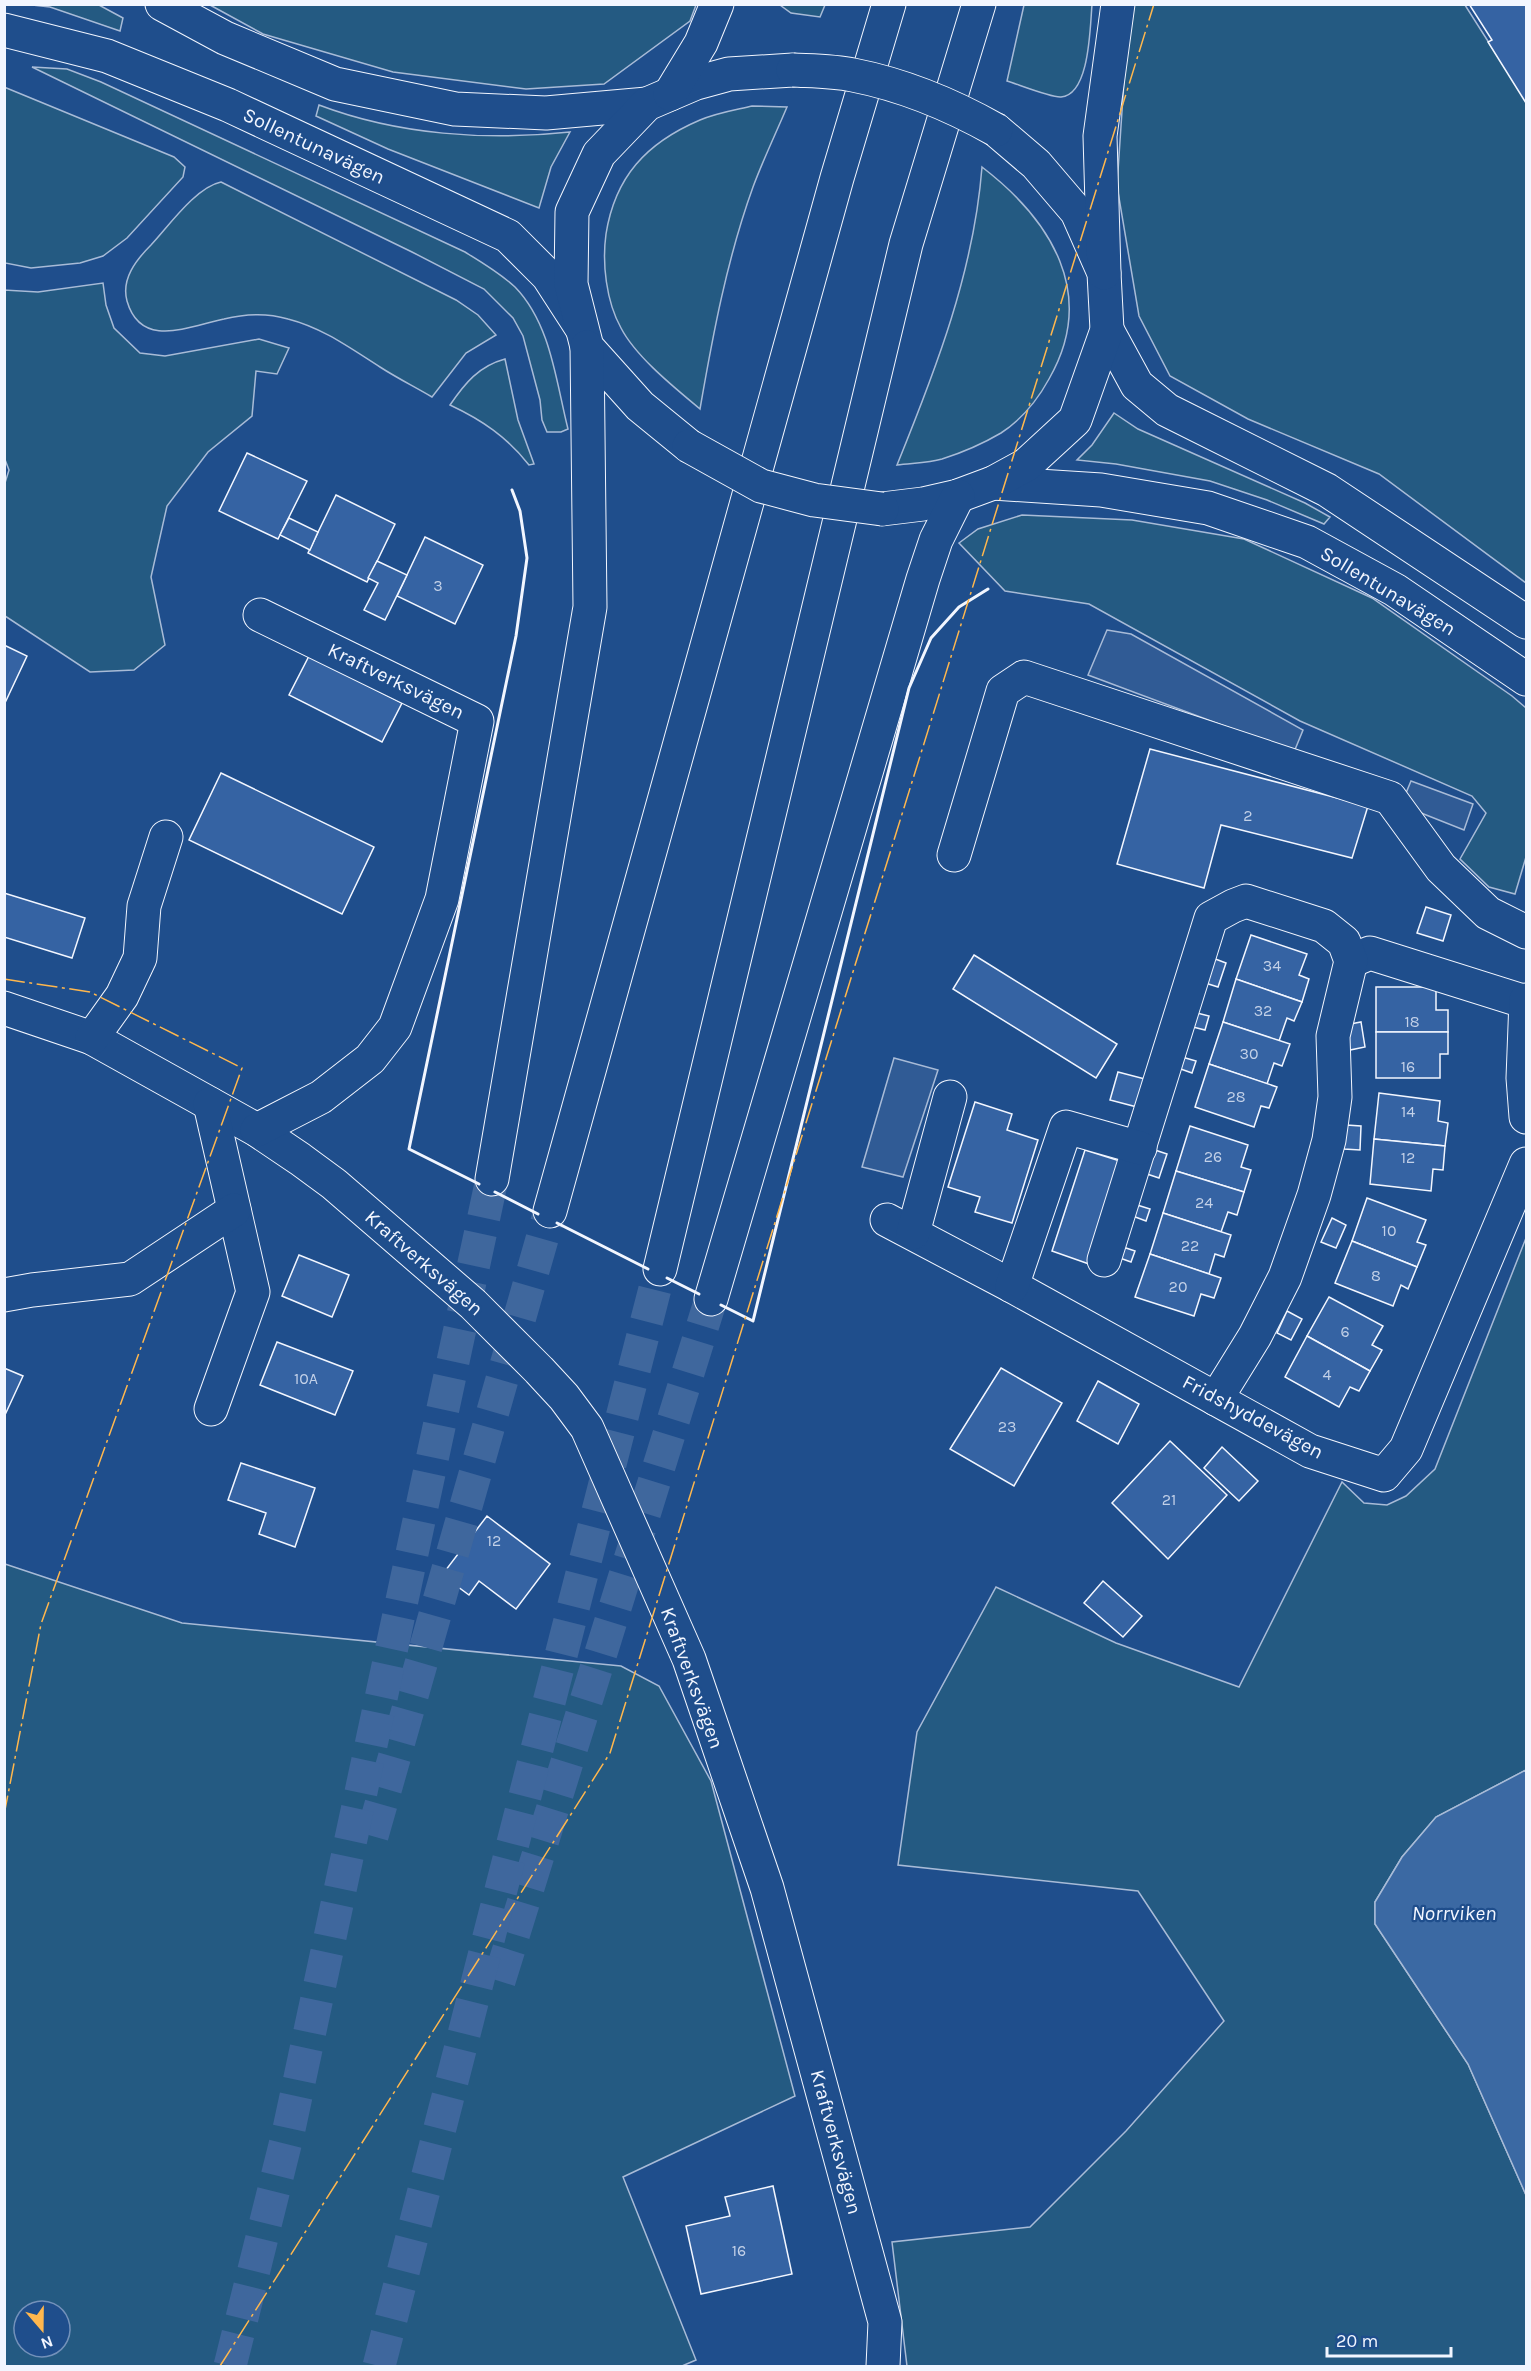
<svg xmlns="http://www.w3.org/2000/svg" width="1531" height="2371" font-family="Karla,sans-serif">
<rect width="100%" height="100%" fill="#1f4e8c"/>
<g fill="#245a82" stroke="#a8bbd7" stroke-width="1.5" fill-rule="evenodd">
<path d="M 32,5 L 99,5 L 123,18 L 120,31 L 50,7 Z"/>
<path d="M 210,5 L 696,5 L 690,21 L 604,84 L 526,89 L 393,72 L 263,34 Z"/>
<path d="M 780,5 L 825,5 L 820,17 L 791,13 Z"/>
<path d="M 1024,5 L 1092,5 C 1090,26 1090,95 1061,97 C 1052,98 1017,84 1007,81 Z"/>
<path d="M 1134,5 L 1465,5 L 1526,101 L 1526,583 L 1379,474 L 1248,419 L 1170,376 L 1139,316 L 1117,186 L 1127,36 Z"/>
<path d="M 32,67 L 67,69 L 101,82 L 465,252 C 483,263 500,273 515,287 C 551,324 556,382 568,429 L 561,432 L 547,432 L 542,420 L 540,400 L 523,336 L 513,318 L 484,289 L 412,252 Z"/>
<path d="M 4,87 L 174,157 L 185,167 L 183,177 L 127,238 L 103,256 L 80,263 L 31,268 L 5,263 Z"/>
<path d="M 319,105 C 398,135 487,141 570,132 L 551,167 L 539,208 L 388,149 L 316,116 Z"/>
<path d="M 752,106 L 787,107 C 776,133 763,160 753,187 C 727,259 713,334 700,409 C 675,388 636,357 621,328 C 606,301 602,263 606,234 C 615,177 646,143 700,120 C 716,113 735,110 752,106 Z"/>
<path d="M 982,167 C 1051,220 1098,294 1049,379 C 1038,399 1021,420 1001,433 C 984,443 961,453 942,459 C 928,463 911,463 897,465 C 936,369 974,271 982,167 Z"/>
<path d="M 221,182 L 456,300 L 478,315 L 496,335 L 466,353 L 432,397 C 415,387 397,378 380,367 C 350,348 323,328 288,319 C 268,313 244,314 224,319 C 190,326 141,350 127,301 C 121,279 136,260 151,245 C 168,227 196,187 221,182 Z"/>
<path d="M 103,283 L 106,305 L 114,328 L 140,353 L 165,356 L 259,339 L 289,348 L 277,374 L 256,371 L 252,416 L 208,452 L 167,506 L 151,577 L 165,645 L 134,670 L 90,672 L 5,616 L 4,486 L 9,470 L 4,457 L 4,290 L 38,292 Z"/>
<path d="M 505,359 L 518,420 L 534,464 L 529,465 C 507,437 482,420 450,405 C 465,383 479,366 505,359 Z"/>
<path d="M 1114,413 L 1138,429 L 1305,503 L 1330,517 L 1324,524 L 1267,500 L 1210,481 L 1116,464 L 1077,460 L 1092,445 Z"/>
<path d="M 1022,515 L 1132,520 L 1244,539 L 1372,598 L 1512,696 L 1526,708 L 1526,857 L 1515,894 L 1489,887 L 1460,859 L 1486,813 L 1472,796 L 1300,721 L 1089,604 L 1005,591 L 959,543 L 978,529 Z"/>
<path d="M 1526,1238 L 1526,1770 L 1436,1817 L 1402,1857 L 1375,1902 L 1375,1924 L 1468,2064 L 1526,2195 L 1526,2366 L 907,2366 L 892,2242 L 1030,2227 L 1126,2131 L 1224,2021 L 1138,1891 L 898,1865 L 917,1732 L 996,1587 L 1116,1643 L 1239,1687 L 1342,1482 L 1364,1503 L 1387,1505 L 1406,1496 L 1435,1469 Z"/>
<path d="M 5,1564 L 182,1623 L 621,1666 L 659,1686 L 711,1781 L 795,2096 L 623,2177 L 696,2360 L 682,2366 L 5,2366 ZM 24,2311 L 60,2311 L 60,2347 L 24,2347 Z"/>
</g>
<g fill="#305b95" stroke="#a8bbd7" stroke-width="1.5">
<path d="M 1107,630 L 1131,634 L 1303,730 L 1294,752 L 1088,675 Z"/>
<path d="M 1411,781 L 1473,804 L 1464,830 L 1401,805 Z"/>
<path d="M 894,1058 L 938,1070 L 903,1177 L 862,1167 Z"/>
</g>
<path fill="#3b69a3" stroke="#a8bbd7" stroke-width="1.5" d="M 1526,1770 L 1526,2195 L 1468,2064 L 1375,1924 L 1375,1902 L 1402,1857 L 1436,1817 Z"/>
<g fill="#3563a3" stroke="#f2f6ff" stroke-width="1.5">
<path d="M 1469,4 L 1526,4 L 1526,103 L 1488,42 L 1492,40 Z"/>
<path d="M 247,453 L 307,481 L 278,539 L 219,511 Z"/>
<path d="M 336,495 L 395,524 L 367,582 L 308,553 Z"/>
<path d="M 289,518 L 318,532 L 310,550 L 280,535 Z"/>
<path d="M 425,537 L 483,565 L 455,624 L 397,596 Z"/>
<path d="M 377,561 L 407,575 L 385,620 L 364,610 L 378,583 L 368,578 Z"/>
<path d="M 4,645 L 27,656 L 4,705 Z"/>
<path d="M 309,656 L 402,703 L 382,742 L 289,695 Z"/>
<path d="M 1150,749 L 1368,806 L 1352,858 L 1221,825 L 1204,888 L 1117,864 Z"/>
<path d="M 221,773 L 374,847 L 342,914 L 189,840 Z"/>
<path d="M 4,893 L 85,918 L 72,958 L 4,937 Z"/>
<path d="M 1426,907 L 1451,915 L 1443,941 L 1417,933 Z"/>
<path d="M 1251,935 L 1307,954 L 1299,975 L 1309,979 L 1302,1002 L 1236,979 Z"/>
<path d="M 974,955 L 1117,1044 L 1096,1078 L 953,989 Z"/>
<path d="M 1210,957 L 1226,963 L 1218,987 L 1202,982 Z"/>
<path d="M 1236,979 L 1302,1002 L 1294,1021 L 1287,1018 L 1279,1041 L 1223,1022 Z"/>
<path d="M 1376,987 L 1436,987 L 1436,1010 L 1448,1010 L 1448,1032 L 1376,1032 Z"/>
<path d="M 1193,1012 L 1209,1016 L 1205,1030 L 1189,1026 Z"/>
<path d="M 1223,1022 L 1290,1044 L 1282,1066 L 1274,1063 L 1267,1084 L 1209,1064 Z"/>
<path d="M 1361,1022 L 1365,1047 L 1350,1050 L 1345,1025 Z"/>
<path d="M 1376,1032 L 1448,1032 L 1448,1054 L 1440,1054 L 1440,1078 L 1376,1078 Z"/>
<path d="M 1182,1057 L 1196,1061 L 1192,1073 L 1178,1068 Z"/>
<path d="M 1209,1064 L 1277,1087 L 1269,1108 L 1261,1106 L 1254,1127 L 1195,1107 Z"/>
<path d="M 1118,1072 L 1145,1079 L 1137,1107 L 1110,1100 Z"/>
<path d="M 1379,1093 L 1440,1101 L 1438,1121 L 1448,1123 L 1445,1146 L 1374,1139 Z"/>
<path d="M 975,1102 L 1012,1114 L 1007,1130 L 1038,1140 L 1012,1223 L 975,1212 L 980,1197 L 948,1187 Z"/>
<path d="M 1346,1125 L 1361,1126 L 1360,1150 L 1344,1149 Z"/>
<path d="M 1190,1126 L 1248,1145 L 1241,1167 L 1251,1170 L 1244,1192 L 1176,1171 Z"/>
<path d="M 1374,1139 L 1445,1146 L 1443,1170 L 1433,1169 L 1431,1191 L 1370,1184 Z"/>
<path d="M 1152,1149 L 1167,1154 L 1159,1178 L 1144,1173 Z"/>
<path d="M 1085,1150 L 1123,1162 L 1089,1264 L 1052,1251 Z"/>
<path d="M 1176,1171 L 1244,1192 L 1237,1215 L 1228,1212 L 1221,1232 L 1163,1213 Z"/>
<path d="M 1367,1198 L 1426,1220 L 1417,1242 L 1426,1245 L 1417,1267 L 1352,1241 Z"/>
<path d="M 1134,1204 L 1150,1209 L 1146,1221 L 1130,1215 Z"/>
<path d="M 1163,1213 L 1231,1235 L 1224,1257 L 1215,1254 L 1209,1274 L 1150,1254 Z"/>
<path d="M 1332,1218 L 1346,1225 L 1336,1248 L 1321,1242 Z"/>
<path d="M 1352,1241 L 1417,1267 L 1408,1289 L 1401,1285 L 1393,1306 L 1335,1283 Z"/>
<path d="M 1120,1246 L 1135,1251 L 1131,1262 L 1117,1257 Z"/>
<path d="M 1150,1254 L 1221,1278 L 1214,1298 L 1201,1294 L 1194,1316 L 1135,1297 Z"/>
<path d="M 299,1255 L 349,1275 L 332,1317 L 282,1296 Z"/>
<path d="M 1329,1297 L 1383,1326 L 1372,1345 L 1382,1350 L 1370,1371 L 1307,1336 Z"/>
<path d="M 1287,1311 L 1302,1319 L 1291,1340 L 1277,1333 Z"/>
<path d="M 1307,1336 L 1370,1371 L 1359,1391 L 1350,1387 L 1339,1407 L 1285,1377 Z"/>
<path d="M 277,1342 L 353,1371 L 335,1415 L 260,1385 Z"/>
<path d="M 4,1368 L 23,1376 L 4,1417 Z"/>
<path d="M 1001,1368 L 1062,1403 L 1014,1486 L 950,1449 Z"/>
<path d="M 1098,1381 L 1139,1404 L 1118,1444 L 1077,1421 Z"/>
<path d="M 1170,1441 L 1227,1495 L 1168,1559 L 1112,1503 Z"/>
<path d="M 1222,1447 L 1258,1481 L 1239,1501 L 1204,1468 Z"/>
<path d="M 241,1463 L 315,1488 L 295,1547 L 259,1534 L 266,1513 L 228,1500 Z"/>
<path d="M 487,1516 L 550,1564 L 516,1609 L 479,1581 L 469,1595 L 442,1575 Z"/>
<path d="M 1103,1581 L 1142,1616 L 1123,1637 L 1084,1603 Z"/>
<path d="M 773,2186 L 792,2274 L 701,2294 L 686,2226 L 730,2216 L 725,2197 Z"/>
</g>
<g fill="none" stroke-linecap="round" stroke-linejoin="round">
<g stroke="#3f679d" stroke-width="33" stroke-dasharray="33 16" stroke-linecap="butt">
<path d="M 372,1836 L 550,1211"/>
<path d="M 499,1981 L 711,1299"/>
<path d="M 230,2366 L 289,2129 L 492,1179"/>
<path d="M 379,2366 L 660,1269"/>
</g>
<g stroke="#f2f6ff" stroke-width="35">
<g id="minor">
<path d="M 1107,330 L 1137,385 L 1167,410 L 1327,490 L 1526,622"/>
<path d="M 993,483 L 1101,490 L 1208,508 L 1307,542 L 1395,590 L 1526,679"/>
<path d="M 954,855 L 1003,691 L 1024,677 L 1390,798 L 1441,868 L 1488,913 L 1526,932"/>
<path d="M 1351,961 L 1370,953 L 1526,1002"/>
<path d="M 1526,1000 L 1523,1078 L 1526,1117"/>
<path d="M 4,1008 L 92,1038 L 257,1130 L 300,1159 L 334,1184 L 473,1304 L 539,1370 L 564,1397 L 587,1428 L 689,1659 L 767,1888 L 885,2322 L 883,2366"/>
<path d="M 92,1038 L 122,996 L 140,958 L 144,906 L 166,837"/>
<path d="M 210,1104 L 253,1292 L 211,1409"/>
<path d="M 257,1130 L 321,1097 L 370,1059 L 395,1027 L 442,899 L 477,721 L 260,615"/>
<path d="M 887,1220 L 1012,1286 L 1310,1451 L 1384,1475 L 1406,1449 L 1526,1164"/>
<path d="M 913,1233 L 950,1097"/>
<path d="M 1104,1260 L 1211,918 L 1233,906 L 1246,901 L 1324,926 L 1344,942 L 1351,961 L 1333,1036 L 1335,1097 L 1329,1140 L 1314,1195 L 1285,1277 L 1255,1336 L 1216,1399"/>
<path d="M 1012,1286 L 1066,1127 L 1140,1148"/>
<path d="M 4,1295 L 32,1290 L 130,1279 L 234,1210"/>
</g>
</g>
<g stroke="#f2f6ff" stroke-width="35">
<g id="major">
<path d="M 162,4 L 225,38 L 335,84 L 455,109 L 546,113 L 647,104"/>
<path d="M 4,30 L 107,56 L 228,105 L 508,236 L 548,276 L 581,327"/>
<path d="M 689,446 L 640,406 L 587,347 L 571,284 L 572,212 L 599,154 L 647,104 L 696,83 L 729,74 L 793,70"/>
<path d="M 882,509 L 923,504 L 958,496 L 993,483 L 1026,465 L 1075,420 L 1107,330 L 1104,273 L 1077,212 L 1036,164 L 996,130"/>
</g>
</g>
<g stroke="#f2f6ff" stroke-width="35">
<g id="highway">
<path d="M 670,94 L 701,43 L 717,4"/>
<path d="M 1104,273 L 1100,136 L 1118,4"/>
<path d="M 492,1179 L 590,607 L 587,347"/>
<path d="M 550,1211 L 837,178 L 889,4"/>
<path d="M 660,1269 L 906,244 L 979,4"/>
<path d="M 711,1299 L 923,579 L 936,540 L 958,496"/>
</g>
</g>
<use href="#minor" stroke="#1f4e8c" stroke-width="33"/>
<use href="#major" stroke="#1f4e8c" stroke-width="33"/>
<use href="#highway" stroke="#1f4e8c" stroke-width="33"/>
<g stroke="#f2f6ff" stroke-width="35" stroke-linecap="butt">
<g id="major-bridge">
<path d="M 793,70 C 813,71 834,71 853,75 C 904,85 950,104 996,130"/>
<path d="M 689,446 L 761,486 L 814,500 L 882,509"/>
</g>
</g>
<use href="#major-bridge" stroke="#1f4e8c" stroke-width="33"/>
<g stroke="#f2f6ff" stroke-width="3">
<path d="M 479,1184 L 409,1149 L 516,636 L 527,558 L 520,511 L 512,490"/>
<path d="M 495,1192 L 538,1214"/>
<path d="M 557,1223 L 648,1269"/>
<path d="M 667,1278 L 699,1294"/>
<path d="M 721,1305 L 753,1321 L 909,688 L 931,638 L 959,607 L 988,589"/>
</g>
<g stroke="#ffb74d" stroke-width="1.5" stroke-dasharray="21 4.5 3 4.5" stroke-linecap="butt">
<path d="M 4,979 L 90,992 L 242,1068 L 41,1624 L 4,1815"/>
<path d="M 220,2366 L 610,1753 L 1154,4"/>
</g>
</g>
<g text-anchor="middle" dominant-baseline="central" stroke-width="4.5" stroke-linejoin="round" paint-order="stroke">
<g font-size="16" fill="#c3d1e8">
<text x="438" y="585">3</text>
<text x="1248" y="815">2</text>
<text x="1272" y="965">34</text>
<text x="1263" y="1010">32</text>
<text x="1412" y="1021">18</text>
<text x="1249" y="1053">30</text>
<text x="1408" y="1066">16</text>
<text x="1236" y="1096">28</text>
<text x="1408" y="1111">14</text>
<text x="1213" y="1156">26</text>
<text x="1408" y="1157">12</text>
<text x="1204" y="1202">24</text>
<text x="1389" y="1230">10</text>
<text x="1190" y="1245">22</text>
<text x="1376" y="1275">8</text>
<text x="1178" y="1286">20</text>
<text x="1345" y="1331">6</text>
<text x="1327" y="1374">4</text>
<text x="306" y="1378">10A</text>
<text x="1007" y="1426">23</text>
<text x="1169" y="1499">21</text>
<text x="494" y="1540">12</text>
<text x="739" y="2250">16</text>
</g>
<g font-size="20" fill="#f2f6ff" stroke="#1f4e8c">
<text transform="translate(314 146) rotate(25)">Sollentunavägen</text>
<text transform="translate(1388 591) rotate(31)">Sollentunavägen</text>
<text transform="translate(396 681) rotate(26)">Kraftverksvägen</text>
<text transform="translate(424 1263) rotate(41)">Kraftverksvägen</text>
<text transform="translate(1253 1417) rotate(28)">Fridshyddevägen</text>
<text transform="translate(692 1678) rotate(70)">Kraftverksvägen</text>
<text transform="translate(836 2142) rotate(75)">Kraftverksvägen</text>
</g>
<g font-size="21" font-style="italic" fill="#f2f6ff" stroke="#1f4e8c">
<text x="1454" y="1913">Norrviken</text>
</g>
</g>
<rect width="1531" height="2371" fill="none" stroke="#f2f6ff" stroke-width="12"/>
<g transform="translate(42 2329) rotate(160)"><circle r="28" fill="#1f4e8c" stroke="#7391ba" stroke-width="1.5"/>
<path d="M0-4.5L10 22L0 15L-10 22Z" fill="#ffb74d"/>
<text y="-9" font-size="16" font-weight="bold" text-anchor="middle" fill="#f2f6ff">N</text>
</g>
<path d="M1327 2347v9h124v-9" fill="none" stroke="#f2f6ff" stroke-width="3"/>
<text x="1336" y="2347" font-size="18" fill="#f2f6ff" stroke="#1f4e8c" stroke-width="4.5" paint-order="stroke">20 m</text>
</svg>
